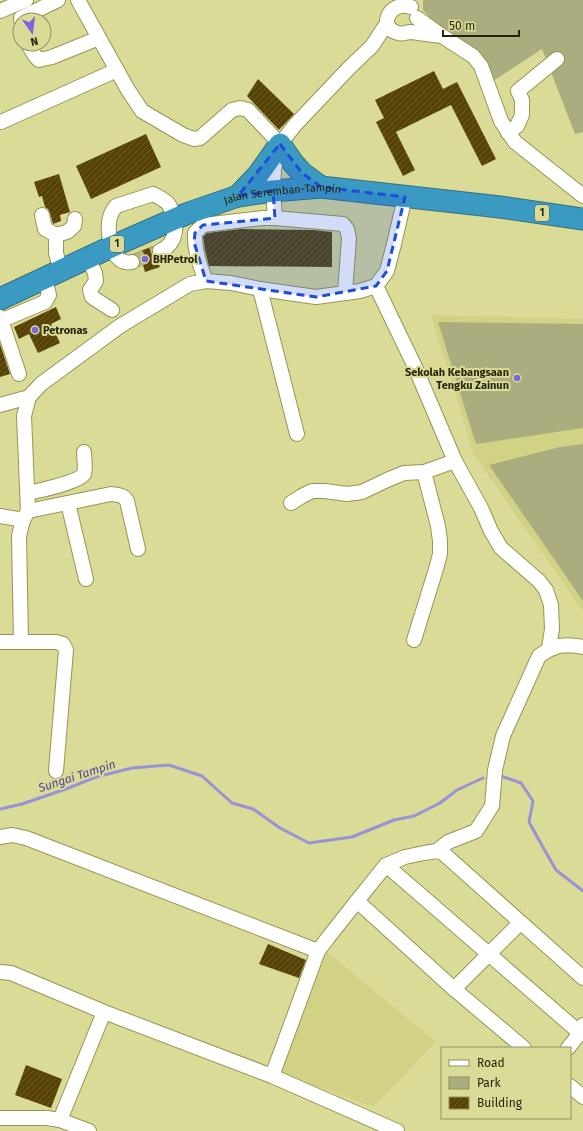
<svg xmlns="http://www.w3.org/2000/svg" width="583" height="1131" font-family="'Fira Sans',sans-serif">
<defs>
<pattern id="building-hatch" width="6" height="6" patternUnits="userSpaceOnUse"><rect width="6" height="6" fill="#554204"/><path d="M-1 1l2-2M0 6l6-6M5 7l2-2" fill="none" stroke="#6a5b28"/></pattern>
</defs>
<rect width="100%" height="100%" fill="#dadb97"/>
<g fill="#d2d286">
<path d="M 431,315 L 583,319 L 583,611 L 474,455 Z"/>
<path d="M 327,952 L 436,1042 L 373,1107 L 280,1073 Z"/>
</g>
<g fill="#acad7e">
<path d="M 423,0 L 583,0 L 583,132 L 575,134 L 542,49 L 490,83 L 423,10 Z"/>
<path d="M 438,322 L 583,324 L 583,428 L 476,444 Z"/>
<path d="M 583,444 L 583,601 L 489,465 L 560,447 Z"/>
</g>
<g fill="none" stroke-linecap="round" stroke-linejoin="round">
<g stroke="#9992d4" stroke-width="3">
<path d="M 501,776 L 521,783 L 533,801 L 529,822 L 544,849 L 556,870 L 583,891"/>
<path d="M 0,809 L 22,804 L 66,789 L 96,777 L 132,768 L 169,765 L 202,776 L 232,803 L 253,809 L 280,828 L 309,843 L 352,837 L 394,820 L 414,816 L 440,803 L 457,790 L 483,778"/>
</g>
</g>
<g fill="url(#building-hatch)">
<path d="M 434,71 L 443,89 L 457,82 L 496,159 L 482,166 L 451,105 L 396,132 L 415,170 L 403,176 L 376,122 L 384,118 L 375,100 Z"/>
<path d="M 258,79 L 294,114 L 279,130 L 247,96 Z"/>
<path d="M 146,134 L 161,167 L 91,199 L 76,166 Z"/>
<path d="M 59,174 L 70,212 L 60,215 L 61,221 L 53,224 L 50,213 L 48,209 L 45,207 L 42,196 L 39,197 L 34,182 Z"/>
<path d="M 241,229 L 313,230 L 332,232 L 332,267 L 209,266 L 205,250 L 203,237 L 207,233 Z"/>
<path d="M 153,246 L 152,251 L 152,255 L 155,258 L 159,259 L 157,260 L 160,267 L 145,272 L 143,265 L 139,267 L 140,262 L 139,257 L 136,255 L 133,254 Z"/>
<path d="M 56,307 L 61,319 L 51,324 L 60,343 L 38,353 L 29,334 L 19,339 L 14,327 Z"/>
<path d="M 0,344 L 10,374 L 0,377 Z"/>
<path d="M 268,944 L 306,960 L 299,978 L 259,964 Z"/>
<path d="M 26,1065 L 62,1079 L 51,1108 L 15,1095 Z"/>
</g>
<g fill="none" stroke-linecap="round" stroke-linejoin="round">
<path stroke="#b6b77b" stroke-width="14" stroke-dasharray="14 7" stroke-linecap="butt" d="M 132,262 L 160,251"/>
<g stroke="#959654" stroke-width="16">
<g id="minor">
<path d="M 78,0 L 128,90 L 142,111 L 183,135 L 194,139 L 200,138 L 232,110 L 240,108 L 248,110 L 280,144"/>
<path d="M 411,7 C 389,0 377,28 398,33 C 403,35 406,32 410,32 C 421,33 431,35 441,36"/>
<path d="M 0,11 L 26,0"/>
<path d="M 417,18 L 442,36 L 473,56 L 481,66 L 501,121 L 515,142 L 583,196"/>
<path d="M 21,20 L 21,18 L 58,0"/>
<path d="M 28,44 L 35,56 L 39,60 L 52,57 L 99,38"/>
<path d="M 1,122 L 117,70"/>
<path d="M 508,133 L 517,126 L 522,115 L 522,100 L 518,91 L 557,59"/>
<path d="M 42,215 L 45,229 L 56,235"/>
<path d="M 275,218 L 273,191 L 274,169 L 280,144 L 295,125 L 349,68 L 372,46 L 387,23"/>
<path d="M 88,258 L 95,273 L 96,281 L 90,290 L 92,297 L 112,310"/>
<path d="M 132,262 C 111,267 106,231 110,217 C 111,213 114,209 116,206 L 153,194 C 158,197 166,200 169,205 C 178,221 179,243 160,251"/>
<path d="M 61,271 L 56,253 L 56,235 L 67,232 L 74,226 L 75,219"/>
<path d="M 206,281 C 200,266 194,250 195,233 L 203,225 L 263,218 L 275,218 L 343,224 L 347,229 L 349,238 L 345,293"/>
<path d="M 260,289 L 297,434"/>
<path d="M 0,317 L 19,374"/>
<path d="M 0,321 L 45,302 L 49,295 L 45,278"/>
<path d="M 0,405 L 29,397"/>
<path d="M 455,461 L 481,508 L 491,531 L 501,548 L 539,581 L 546,590 L 551,605 L 552,629 L 549,648"/>
<path d="M 28,493 C 38,491 79,482 84,474 C 86,468 84,458 84,452"/>
<path d="M 68,503 L 86,579"/>
<path d="M 291,503 L 302,496 L 312,491 L 325,491 L 347,494 L 362,492 L 387,480 L 404,473 L 424,472 L 455,461 L 415,367 L 376,286"/>
<path d="M 28,511 L 111,494 C 119,495 123,495 127,501 L 138,549"/>
<path d="M 0,516 L 23,520"/>
<path d="M 414,640 L 436,569 L 440,554 L 440,541 L 438,526 L 424,472"/>
<path d="M 0,642 L 56,642 L 63,644 L 66,650 L 56,771"/>
<path d="M 21,642 L 19,536 L 23,520 L 28,511 L 24,416 L 29,397 L 41,384 L 120,326 L 190,284 L 206,281 L 231,283 L 260,289 L 316,297 L 360,291 L 376,286 L 387,271 L 394,244 L 405,197"/>
<path d="M 0,837 L 12,835 L 26,838 L 318,951"/>
<path d="M 437,851 L 448,842 L 476,831 L 492,806 L 495,770 L 503,736 L 539,656 C 554,645 565,643 583,647"/>
<path d="M 386,865 L 580,1033"/>
<path d="M 357,901 L 454,989 L 524,1048"/>
<path d="M 0,972 L 11,973 L 104,1012 L 272,1076 L 397,1131"/>
<path d="M 454,989 L 520,923"/>
<path d="M 568,1048 L 580,1033 L 583,1025"/>
<path d="M 272,1076 L 318,951 L 327,939 L 357,901 L 386,865 L 405,857 L 424,853 L 437,851 L 443,853 L 583,978"/>
<path d="M 570,1086 L 583,1097"/>
<path d="M 0,1118 L 47,1118 L 60,1120 L 89,1131"/>
<path d="M 60,1120 L 104,1012"/>
</g>
</g>
<g stroke="#337181" stroke-width="23">
<g id="highway">
<path d="M 238,196 L 258,175 L 280,144 L 293,163 L 302,173 L 321,187"/>
<path id="s1" d="M 0,299 L 111,247 L 186,214 L 238,196 L 273,191 L 321,187 L 500,207 L 583,219"/>
</g>
</g>
<use href="#minor" stroke="#fff" stroke-width="14"/>
<use href="#highway" stroke="#3a9ac1" stroke-width="21"/>
</g>
<path fill="#1d4ed8" fill-opacity="0.2" stroke="#1d4ed8" stroke-width="3" stroke-dasharray="8 5" stroke-linejoin="round" d="M 280,144 L 302,173 L 321,187 L 405,197 L 387,271 L 376,286 L 316,297 L 206,281 L 194,242 L 195,233 L 203,225 L 275,218 L 273,191 L 238,196 Z"/>
<g fill="#7c64df" stroke="#dadb97" stroke-width="1.5">
<circle cx="145" cy="259" r="4"/>
<circle cx="35" cy="330" r="4"/>
<circle cx="517" cy="378" r="4"/>
</g>
<g text-anchor="middle" dominant-baseline="central" stroke-width="4" stroke-linejoin="round" paint-order="stroke">
<g fill="#dadb97" stroke="#5c5c34" stroke-width="1">
<rect x="535" y="205" width="14" height="16" rx="3"/>
<rect x="110" y="236" width="14" height="16" rx="3"/>
</g>
<g font-size="10" font-weight="bold" fill="#26250a">
<text x="542" y="213">1</text>
<text x="117" y="244">1</text>
</g>
<g font-size="11" fill="#26250a" stroke="#dadb97">
<text stroke="none"><textPath href="#s1" startOffset="304">Jalan Seremban-Tampin</textPath></text>
</g>
<g font-size="11" font-weight="bold" fill="#26250a" stroke="#dadb97" text-anchor="start">
<text x="153" y="259">BHPetrol</text>
<text x="43" y="330">Petronas</text>
<text x="509" y="372" text-anchor="end">Sekolah Kebangsaan<tspan x="509" dy="13">Tengku Zainun</tspan></text>
</g>
<g font-size="12" font-style="italic" fill="#514292" stroke="#dadb97">
<text transform="translate(77 776) rotate(-18)">Sungai Tampin</text>
</g>
</g>
<rect x="441" y="1047" width="130" height="72" fill="#dadb97" stroke="#92925f"/>
<rect x="449" y="1060" width="20" height="6" fill="#ffffff" stroke="#92925f"/>
<text x="477" y="1067" font-size="12" fill="#26250a">Road</text>
<rect x="449" y="1077" width="20" height="12" fill="#acad7e" stroke="#92925f"/>
<text x="477" y="1087" font-size="12" fill="#26250a">Park</text>
<rect x="449" y="1097" width="20" height="12" fill="url(#building-hatch)" stroke="#92925f"/>
<text x="477" y="1107" font-size="12" fill="#26250a">Building</text>
<g transform="translate(32 32) rotate(166)"><circle r="19" fill="#dadb97" stroke="#92925f"/>
<path d="M0-3L7 15L0 10L-7 15Z" fill="#7c64df"/>
<text y="-6" font-size="11" font-weight="bold" text-anchor="middle" fill="#26250a">N</text>
</g>
<path d="M443 30v6h76v-6" fill="none" stroke="#26250a" stroke-width="2"/>
<text x="449" y="30" font-size="12" fill="#26250a" stroke="#dadb97" stroke-width="3" paint-order="stroke">50 m</text>
</svg>
